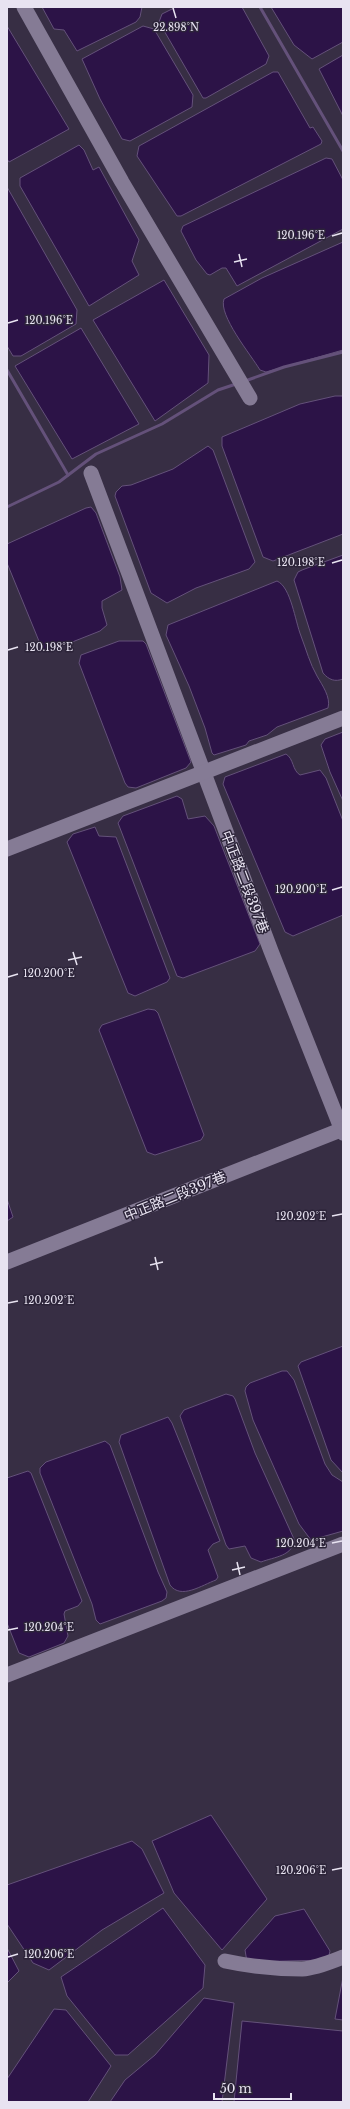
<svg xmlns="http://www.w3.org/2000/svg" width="350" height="2109" font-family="'Libre Baskerville','Noto Sans TC',serif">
<rect width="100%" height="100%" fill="#372e44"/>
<g fill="#2c1347" stroke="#64517a">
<path d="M 42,7 L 142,7 L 140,17 L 136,22 L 77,51 L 64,30 L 54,29 Z"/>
<path d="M 176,7 L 242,7 L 269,56 L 266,64 L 206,98 L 203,98 L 159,22 L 162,14 Z"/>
<path d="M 271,7 L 343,7 L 343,42 L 312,59 L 294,45 Z"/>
<path d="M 7,26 L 69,129 L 9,162 L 7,159 Z"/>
<path d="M 143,26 L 154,29 L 193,95 L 192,107 L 130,141 L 122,139 L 100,99 L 82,59 Z"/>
<path d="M 343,55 L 343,116 L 319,69 Z"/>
<path d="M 273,72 L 278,72 L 310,128 L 313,127 L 322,141 L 321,144 L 181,216 L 177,216 L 137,156 L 139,146 Z"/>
<path d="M 79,145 L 84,150 L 93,170 L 99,167 L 139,240 L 132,261 L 139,275 L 89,306 L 20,186 L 20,178 Z"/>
<path d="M 326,158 L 332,159 L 343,180 L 343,229 L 237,286 L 226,268 L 222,268 L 210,275 L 207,274 L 196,260 L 181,231 L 183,226 Z"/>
<path d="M 7,187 L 77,310 L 76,324 L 21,356 L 13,356 L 7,346 Z"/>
<path d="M 343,242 L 343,350 L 266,372 L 260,370 C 251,355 218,315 224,299 L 262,278 Z"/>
<path d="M 164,280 L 209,355 L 208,383 L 155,421 L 93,320 Z"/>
<path d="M 81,328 L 139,424 L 72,459 L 15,366 Z"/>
<path d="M 335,396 L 343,396 L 343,534 L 273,561 L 263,557 L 222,446 L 222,437 L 300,404 Z"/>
<path d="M 208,446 L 213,450 L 255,562 L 249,569 L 196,588 L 167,603 L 151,593 L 115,496 L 116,492 L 122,486 L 131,485 L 173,469 Z"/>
<path d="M 91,507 L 96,513 L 120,577 L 122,590 L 102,601 L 102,608 L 107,625 L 100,631 L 47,652 L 41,646 L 7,563 L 7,544 L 86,508 Z"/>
<path d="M 343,555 L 343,679 C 335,682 329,680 323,673 L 294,580 L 298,572 L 302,570 Z"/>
<path d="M 277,581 C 291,587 295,621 301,636 C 306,649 310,664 317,676 C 322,685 331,697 328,708 L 277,727 L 267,735 L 249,741 L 246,745 L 214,755 L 212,753 L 205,728 L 189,686 L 166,635 L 168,625 Z"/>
<path d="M 119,641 L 143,641 L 146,644 L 191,762 L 186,768 L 136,788 L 128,787 L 125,783 L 79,663 L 81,655 Z"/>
<path d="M 343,732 L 343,801 L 330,772 L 321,745 L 325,739 Z"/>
<path d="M 286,754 C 294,759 292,770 300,775 L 320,770 L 326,778 L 343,821 L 343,915 L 293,936 L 285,932 L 223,784 L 225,777 Z"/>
<path d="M 177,796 L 182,799 L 188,819 L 205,816 L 214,826 L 260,944 L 255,951 L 183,978 L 177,976 L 118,823 L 123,816 Z"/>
<path d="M 95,827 L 99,836 L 116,837 L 170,978 L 167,982 L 135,996 L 128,993 L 67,842 L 73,834 Z"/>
<path d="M 148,1009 L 155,1010 L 158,1013 L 204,1135 L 201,1140 L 155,1155 L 147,1152 L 99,1030 L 102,1025 Z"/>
<path d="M 7,1199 L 13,1217 L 7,1221 Z"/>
<path d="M 343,1346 L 343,1473 L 331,1460 L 298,1366 L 301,1362 Z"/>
<path d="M 282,1371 L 287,1371 L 294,1380 L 325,1464 L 332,1475 L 343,1482 L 343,1531 L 311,1540 L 299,1524 L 253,1420 L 245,1391 L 246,1387 L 250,1383 Z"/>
<path d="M 226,1394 L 233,1396 L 235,1399 L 255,1453 L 294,1539 C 294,1556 274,1557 261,1562 L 251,1558 L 245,1546 L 229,1549 L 226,1545 L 180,1416 L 184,1410 Z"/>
<path d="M 168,1417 L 172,1423 L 220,1541 L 213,1544 L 208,1550 L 218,1577 L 216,1580 C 202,1585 181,1600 170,1585 L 119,1442 L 121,1435 Z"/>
<path d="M 105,1441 L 110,1445 L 158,1572 L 167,1592 L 166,1598 L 162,1601 L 100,1624 L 96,1620 L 92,1604 L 40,1473 L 40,1468 L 46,1462 Z"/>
<path d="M 28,1471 L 31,1473 L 82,1601 L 78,1606 L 65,1611 L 64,1614 L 68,1636 L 64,1643 L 29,1657 L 19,1653 L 7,1623 L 7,1478 Z"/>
<path d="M 211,1815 L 267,1899 L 222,1950 L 174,1893 L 152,1841 Z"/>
<path d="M 132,1841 L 142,1849 L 164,1893 L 102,1930 L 49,1970 L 33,1963 L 7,1924 L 7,1885 Z"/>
<path d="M 163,1908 L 205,1965 L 203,1988 L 128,2055 L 115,2055 L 67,1996 L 61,1977 Z"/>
<path d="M 304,1909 L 330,1951 L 328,1960 L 247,1962 L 245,1950 L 275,1916 Z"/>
<path d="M 7,1948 L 19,1971 L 7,1983 Z"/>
<path d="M 343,1977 L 343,2020 L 335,2019 Z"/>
<path d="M 204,1998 L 234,2003 L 222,2102 L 110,2102 L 125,2080 L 155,2055 Z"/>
<path d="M 54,2009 L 66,2010 L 111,2066 L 88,2102 L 7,2102 L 7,2079 Z"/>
<path d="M 242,2021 L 343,2031 L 343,2102 L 234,2102 Z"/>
</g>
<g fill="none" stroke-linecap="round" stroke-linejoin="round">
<g stroke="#64517a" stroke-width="3">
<path d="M 260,7 L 343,151"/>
<path d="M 7,370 L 68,475"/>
<path d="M 245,381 L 284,367 L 343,352"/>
<path d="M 7,507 L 59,482 L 96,454 L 162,424 L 218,390 L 236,384"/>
</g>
<g stroke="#857b95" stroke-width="15">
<path d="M 24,7 L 122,182 L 250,398"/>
<path d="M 91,473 L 271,951 L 343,1133"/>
<path d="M 7,849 L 343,718"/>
<path d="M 7,1262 L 343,1129"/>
<path d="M 7,1675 L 343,1544"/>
<path d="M 225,1961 C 248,1966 279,1969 302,1969 C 316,1968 330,1962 343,1957"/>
</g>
</g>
<path fill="none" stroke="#e8e3f1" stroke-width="1.5" d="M 173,8 L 176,18M 332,236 L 342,233M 239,254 L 242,267M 234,262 L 247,259M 8,323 L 18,320M 332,563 L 342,560M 8,650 L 18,647M 332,890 L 342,887M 73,952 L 77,965M 68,960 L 82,957M 8,977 L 18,974M 332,1216 L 342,1214M 155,1257 L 158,1270M 150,1265 L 163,1262M 8,1303 L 18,1301M 332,1543 L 342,1541M 237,1562 L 240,1575M 232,1570 L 245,1567M 8,1630 L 18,1628M 332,1870 L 342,1868M 8,1957 L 18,1954"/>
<g text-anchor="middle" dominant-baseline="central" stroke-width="3" stroke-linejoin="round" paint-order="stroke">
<g font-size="14" fill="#e8e3f1" stroke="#2c2439">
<text transform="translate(245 882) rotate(69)">中正路二段397巷</text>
<text transform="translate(175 1196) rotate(-22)">中正路二段397巷</text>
</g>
</g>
<g font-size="10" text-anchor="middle" fill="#e8e3f1" stroke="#2c2439" stroke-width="3" stroke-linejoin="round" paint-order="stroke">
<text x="176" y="31">22.898°N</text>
<text x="301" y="239">120.196°E</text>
<text x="49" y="324">120.196°E</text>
<text x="301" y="566">120.198°E</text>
<text x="49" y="651">120.198°E</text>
<text x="301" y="893">120.200°E</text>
<text x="49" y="977">120.200°E</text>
<text x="301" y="1220">120.202°E</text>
<text x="49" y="1304">120.202°E</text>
<text x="301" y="1547">120.204°E</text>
<text x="49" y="1631">120.204°E</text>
<text x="301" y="1874">120.206°E</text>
<text x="49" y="1958">120.206°E</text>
</g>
<rect width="350" height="2109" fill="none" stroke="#e8e3f1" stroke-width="16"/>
<path d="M214 2093v6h77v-6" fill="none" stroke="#e8e3f1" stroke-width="2"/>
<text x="220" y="2093" font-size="12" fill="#e8e3f1" stroke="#2c2439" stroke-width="3" paint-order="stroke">50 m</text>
</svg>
